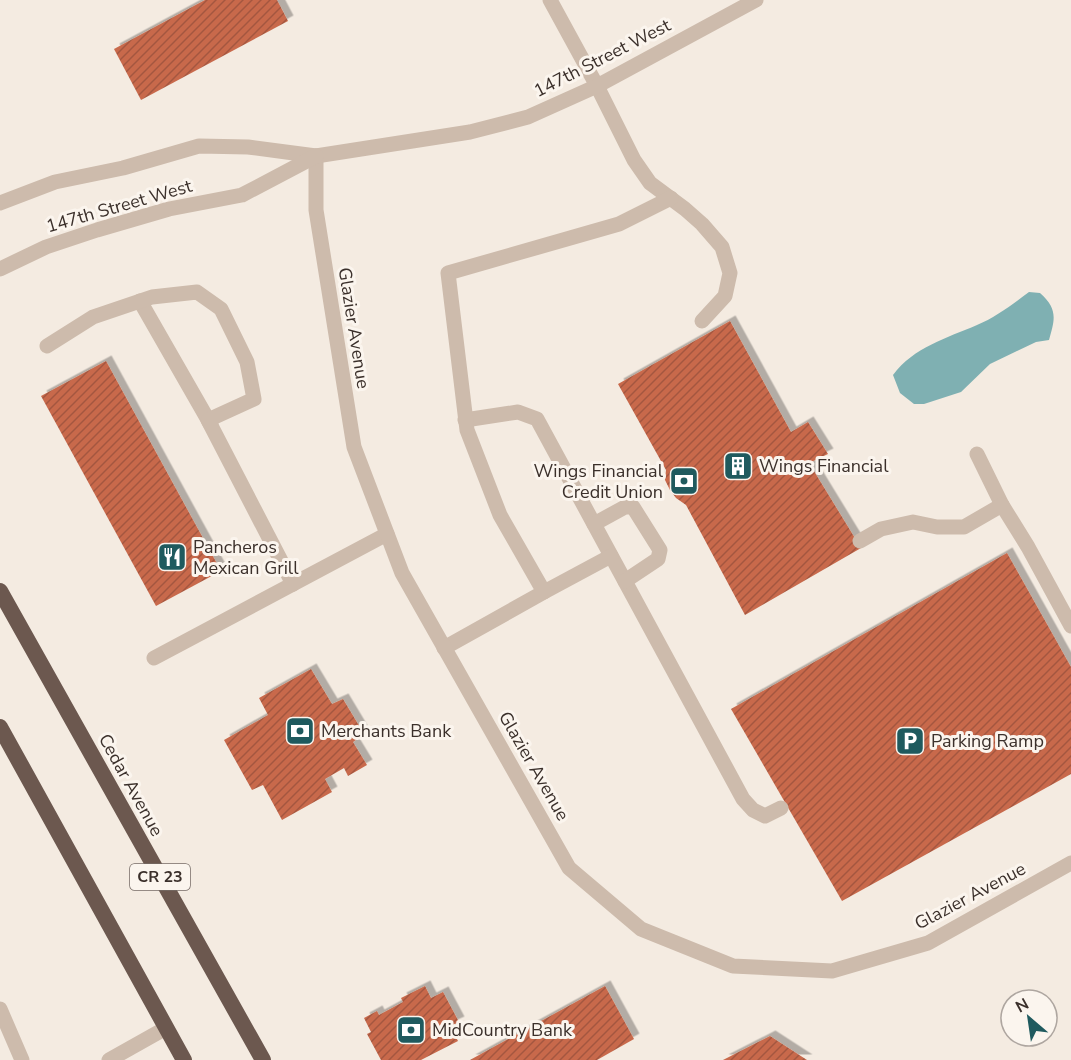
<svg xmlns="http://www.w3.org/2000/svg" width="1071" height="1060" font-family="'Nunito Sans',sans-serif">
<defs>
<pattern id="building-hatch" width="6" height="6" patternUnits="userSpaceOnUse" patternTransform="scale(1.5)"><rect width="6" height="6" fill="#c8694b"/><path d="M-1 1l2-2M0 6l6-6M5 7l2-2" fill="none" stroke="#a4573f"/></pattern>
<filter id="shadow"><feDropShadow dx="5.5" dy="-5.5" stdDeviation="0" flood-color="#0004"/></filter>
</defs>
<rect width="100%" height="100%" fill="#f4ebe1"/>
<path fill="#7fb0b2" d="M 1029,292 L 1040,293 C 1058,309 1055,319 1049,340 L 1036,342 L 990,364 L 961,392 L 924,404 L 914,404 L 900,393 L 893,375 C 914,347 947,338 977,325 C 996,317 1013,304 1029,292 Z"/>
<g fill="url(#building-hatch)" filter="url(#shadow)">
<path d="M 205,0 L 277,0 L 288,21 L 141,100 L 114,49 Z"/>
<path d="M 730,321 L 791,432 L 808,422 L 828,454 L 809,463 L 861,548 L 745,615 L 686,505 L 676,498 L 670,490 L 665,480 L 666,470 L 618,384 Z"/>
<path d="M 106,361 L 221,571 L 156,606 L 41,396 Z"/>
<path d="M 1007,553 L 1071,667 L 1071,774 L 842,901 L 731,709 Z"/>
<path d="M 311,669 L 332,704 L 343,699 L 364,734 L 353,742 L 367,765 L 348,776 L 344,768 L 325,779 L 332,792 L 282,820 L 263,785 L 252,790 L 224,740 L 268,715 L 259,698 Z"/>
<path d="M 425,986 L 431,998 L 443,992 L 459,1022 L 450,1026 L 458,1041 L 421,1060 L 381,1060 L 367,1034 L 371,1032 L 364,1018 L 377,1011 L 379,1015 L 403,1002 L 401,998 Z"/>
<path d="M 605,986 L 634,1039 L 597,1060 L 470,1060 Z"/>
<path d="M 770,1036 L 807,1060 L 723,1060 Z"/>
</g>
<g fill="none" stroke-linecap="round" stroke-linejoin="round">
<g stroke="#cdbbac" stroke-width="15">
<path d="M 597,86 L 634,160 L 650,183 L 685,209 L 702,224 L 722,247 L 730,273 L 725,296 L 702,321"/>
<path d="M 140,301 L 211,425"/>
<path d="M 47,346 L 93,317 L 152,297 L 197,292 L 221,309 L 247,362 L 254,399 L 208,420 L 293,584"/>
<path d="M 465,420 L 518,412 L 537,419 L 743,799 L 753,810 L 765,816 L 781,808"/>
<path d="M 977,454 L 1002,505"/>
<path d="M 594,524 L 625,507 L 633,507 L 660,550 L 658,559 L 625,581"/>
<path d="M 860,541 L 881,529 L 913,522 L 937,527 L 964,527 L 1002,505 L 1028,547 L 1071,626"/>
<path d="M 544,592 L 611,556"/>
<path d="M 444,648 L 544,592 L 500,515 L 467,430 L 448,273 L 619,224 L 671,198"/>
<path d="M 154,658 L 387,534"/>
</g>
<g stroke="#cdbbac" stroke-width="15">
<path d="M 550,0 L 597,86"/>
<path d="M 316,156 L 316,210 L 354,447 L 402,573 L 569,868 L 641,929 L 733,966 L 832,971 L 928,943 L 1071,863"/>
<path d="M 0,1009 L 22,1060"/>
<path d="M 109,1060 L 166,1028"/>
</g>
<g stroke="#cdbbac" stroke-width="15">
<path d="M 0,203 L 55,182 L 123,168 L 199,146 L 248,147 L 316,156 L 470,132 L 528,117 L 597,86 L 756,0"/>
<path d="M 0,269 L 46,247 L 97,230 L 169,209 L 242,195 L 316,156"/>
</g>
<g stroke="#6c584f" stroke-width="16">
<path d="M 0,591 L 263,1060"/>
<path d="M 0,727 L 184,1060"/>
</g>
</g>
<defs>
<g id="building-square" transform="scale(1.5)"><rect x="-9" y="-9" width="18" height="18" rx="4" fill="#1f5a5e" stroke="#fbf5ee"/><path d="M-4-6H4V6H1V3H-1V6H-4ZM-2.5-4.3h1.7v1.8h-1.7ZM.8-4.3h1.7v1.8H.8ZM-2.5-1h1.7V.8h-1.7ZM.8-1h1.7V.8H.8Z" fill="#fff"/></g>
<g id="bank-square" transform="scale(1.5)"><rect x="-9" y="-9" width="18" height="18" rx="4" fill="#1f5a5e" stroke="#fbf5ee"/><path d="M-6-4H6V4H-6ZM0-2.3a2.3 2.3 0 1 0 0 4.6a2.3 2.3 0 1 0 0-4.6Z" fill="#fff"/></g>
<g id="restaurant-square" transform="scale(1.5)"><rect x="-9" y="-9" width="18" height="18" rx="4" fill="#1f5a5e" stroke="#fbf5ee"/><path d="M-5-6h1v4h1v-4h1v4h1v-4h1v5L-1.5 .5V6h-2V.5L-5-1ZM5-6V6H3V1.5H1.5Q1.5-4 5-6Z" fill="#fff"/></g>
<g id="parking-square" transform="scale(1.5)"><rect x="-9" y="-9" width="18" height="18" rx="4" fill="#1f5a5e" stroke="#fbf5ee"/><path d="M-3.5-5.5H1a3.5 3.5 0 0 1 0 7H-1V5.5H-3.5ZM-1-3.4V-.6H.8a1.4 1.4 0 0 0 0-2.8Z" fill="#fff"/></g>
</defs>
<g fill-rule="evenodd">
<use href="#building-square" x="738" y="466"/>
<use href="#bank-square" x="684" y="481"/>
<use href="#restaurant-square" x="172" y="557"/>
<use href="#bank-square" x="300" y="731"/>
<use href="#parking-square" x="910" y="741"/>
<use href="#bank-square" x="411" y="1030"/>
</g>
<g text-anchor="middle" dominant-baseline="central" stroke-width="6" stroke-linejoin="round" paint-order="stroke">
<rect fill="#fbf5ee" stroke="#756b66" stroke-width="1.5" x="130" y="864" width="60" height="26" rx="4.5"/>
<g font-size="16" font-weight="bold" fill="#3b302b">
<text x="160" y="877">CR 23</text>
</g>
<g font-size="18" fill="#3b302b" stroke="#fbf5ee">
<text transform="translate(602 58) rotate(-27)">147th Street West</text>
<text transform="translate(119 206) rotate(-16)">147th Street West</text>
<text transform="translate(354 328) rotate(81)">Glazier Avenue</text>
<text transform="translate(534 766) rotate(60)">Glazier Avenue</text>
<text transform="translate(131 785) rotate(61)">Cedar Avenue</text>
<text transform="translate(970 896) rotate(-28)">Glazier Avenue</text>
</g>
<g font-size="18" fill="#3b302b" stroke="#fbf5ee" text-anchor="start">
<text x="759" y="466">Wings Financial</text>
<text x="663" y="471" text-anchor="end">Wings Financial<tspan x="663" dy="21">Credit Union</tspan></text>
<text x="193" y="547">Pancheros<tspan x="193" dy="21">Mexican Grill</tspan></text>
<text x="321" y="731">Merchants Bank</text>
<text x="931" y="741">Parking Ramp</text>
<text x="432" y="1030">MidCountry Bank</text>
</g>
</g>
<g transform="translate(1029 1018) rotate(331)"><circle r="28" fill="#fbf5ee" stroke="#aea6a0" stroke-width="1.5"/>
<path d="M0-4.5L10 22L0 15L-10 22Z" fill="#1f5a5e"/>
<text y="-9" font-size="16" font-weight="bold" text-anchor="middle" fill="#3b302b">N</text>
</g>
</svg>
